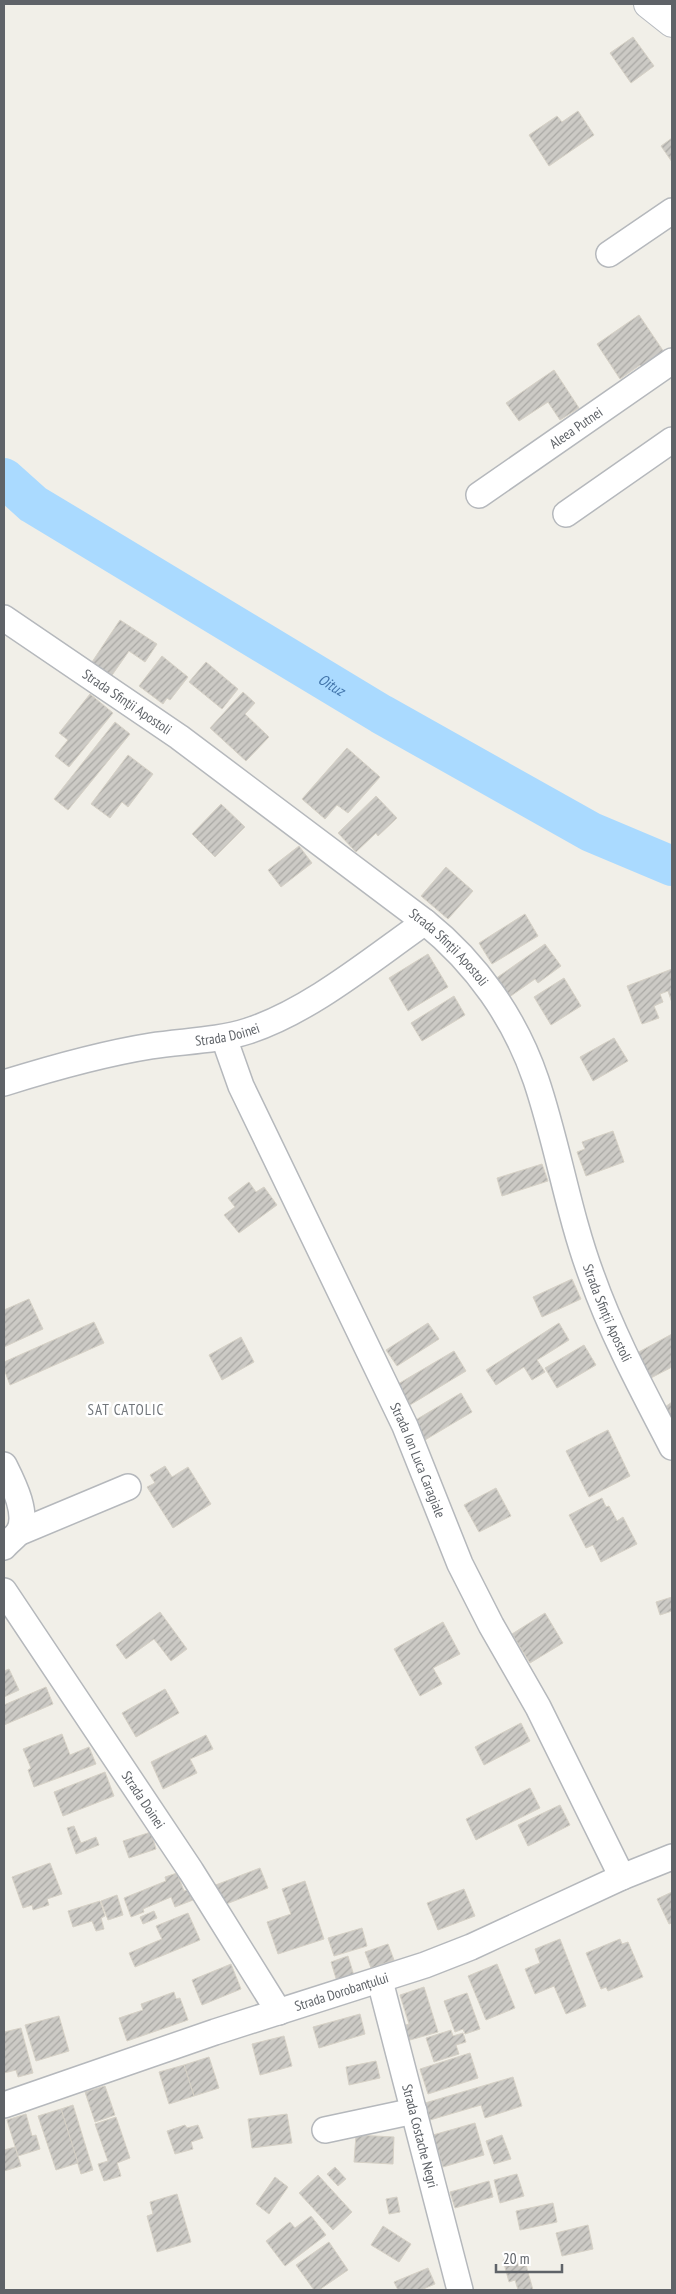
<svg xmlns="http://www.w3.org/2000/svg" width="676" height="2294" font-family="'PT Sans Narrow',sans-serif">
<defs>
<pattern id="building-hatch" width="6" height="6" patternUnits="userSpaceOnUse" patternTransform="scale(1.25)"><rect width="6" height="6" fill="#cccac5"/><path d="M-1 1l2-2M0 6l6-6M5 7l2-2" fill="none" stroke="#a9a8a4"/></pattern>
</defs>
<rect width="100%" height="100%" fill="#f1efe8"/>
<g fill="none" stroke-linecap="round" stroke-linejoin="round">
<path stroke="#aadaff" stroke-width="40" id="s1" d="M 4,478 L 33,504 L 381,714 L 591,832 L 672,866"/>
</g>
<g fill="url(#building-hatch)" stroke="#d6d1c6">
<path d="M 633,37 L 654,66 L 631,83 L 610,53 Z"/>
<path d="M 578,111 L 594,135 L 549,166 L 529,135 L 557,116 L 562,122 Z"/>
<path d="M 672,138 L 672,162 L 661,146 Z"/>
<path d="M 639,315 L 666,355 L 644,370 L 640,365 L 620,379 L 597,344 Z"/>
<path d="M 554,370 L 579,408 L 560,420 L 548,402 L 519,421 L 506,403 Z"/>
<path d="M 120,620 L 157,644 L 145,662 L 129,651 L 110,678 L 90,665 Z"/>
<path d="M 162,656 L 188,677 L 170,700 L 167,698 L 163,704 L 139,686 Z"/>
<path d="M 206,662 L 238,689 L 222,709 L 189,682 Z"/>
<path d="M 243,692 L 255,703 L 245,714 L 269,737 L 246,761 L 210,728 Z"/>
<path d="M 90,694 L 113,713 L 69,767 L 55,756 L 68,740 L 59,733 Z"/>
<path d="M 115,722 L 130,734 L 68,810 L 54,799 Z"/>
<path d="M 347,748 L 380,777 L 348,813 L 337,805 L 325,819 L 302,799 Z"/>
<path d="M 128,755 L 153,774 L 128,807 L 122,802 L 110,818 L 91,804 Z"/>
<path d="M 376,796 L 397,818 L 378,836 L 376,833 L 356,852 L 338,833 Z"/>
<path d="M 221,804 L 245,827 L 215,857 L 192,834 Z"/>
<path d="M 299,846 L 312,863 L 281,887 L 268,870 Z"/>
<path d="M 446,867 L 473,891 L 448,919 L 421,896 Z"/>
<path d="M 525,914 L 538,936 L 492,964 L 479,943 Z"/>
<path d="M 545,944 L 561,966 L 538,983 L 535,979 L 508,998 L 495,979 Z"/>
<path d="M 428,954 L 448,987 L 408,1011 L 389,978 Z"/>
<path d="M 672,969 L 672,1003 L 668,991 L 660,994 L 663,1002 L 654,1006 L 659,1018 L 642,1024 L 627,986 Z"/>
<path d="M 564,978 L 581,1006 L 551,1025 L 534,997 Z"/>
<path d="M 454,996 L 465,1015 L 422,1041 L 411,1023 Z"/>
<path d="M 614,1038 L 628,1061 L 593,1081 L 580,1057 Z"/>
<path d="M 613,1131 L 624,1162 L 586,1176 L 577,1152 L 585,1149 L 582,1142 Z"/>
<path d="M 542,1164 L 548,1181 L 502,1196 L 497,1178 Z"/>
<path d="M 249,1182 L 256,1192 L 264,1187 L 277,1205 L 239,1233 L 224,1215 L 235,1207 L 228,1198 Z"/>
<path d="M 572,1279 L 581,1299 L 542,1317 L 533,1297 Z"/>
<path d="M 29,1299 L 43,1329 L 4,1347 L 4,1310 Z"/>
<path d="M 94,1322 L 104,1343 L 10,1385 L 4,1369 L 4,1362 Z"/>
<path d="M 428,1323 L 439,1339 L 397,1366 L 386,1350 Z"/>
<path d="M 559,1323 L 569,1340 L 537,1360 L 545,1372 L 532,1380 L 524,1367 L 496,1385 L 486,1370 Z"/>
<path d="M 672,1334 L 672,1367 L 649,1379 L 635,1354 Z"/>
<path d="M 241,1337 L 254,1362 L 222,1380 L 209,1355 Z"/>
<path d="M 584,1345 L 596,1365 L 557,1388 L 545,1368 Z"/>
<path d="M 454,1351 L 466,1371 L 410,1405 L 398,1384 Z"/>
<path d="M 461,1393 L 472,1412 L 425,1440 L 414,1421 Z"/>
<path d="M 672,1402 L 672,1421 L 665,1407 Z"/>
<path d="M 608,1430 L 630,1476 L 589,1497 L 566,1451 Z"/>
<path d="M 165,1466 L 172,1477 L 188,1467 L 211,1504 L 173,1528 L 147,1487 L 155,1483 L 150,1475 Z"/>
<path d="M 496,1488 L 511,1516 L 479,1532 L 464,1505 Z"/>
<path d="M 602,1498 L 606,1507 L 609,1506 L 617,1521 L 623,1517 L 637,1544 L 601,1562 L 593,1545 L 586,1548 L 569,1515 Z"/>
<path d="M 672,1597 L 672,1611 L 660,1615 L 656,1602 Z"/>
<path d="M 160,1612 L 187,1649 L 171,1661 L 154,1639 L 126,1659 L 116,1645 Z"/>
<path d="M 545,1613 L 563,1643 L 530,1663 L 512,1634 Z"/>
<path d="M 443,1622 L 460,1654 L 433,1668 L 442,1684 L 420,1696 L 394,1649 Z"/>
<path d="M 9,1669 L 19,1690 L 4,1697 L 4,1671 Z"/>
<path d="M 46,1687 L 53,1704 L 4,1725 L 4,1705 Z"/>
<path d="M 165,1689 L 179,1713 L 136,1737 L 122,1713 Z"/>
<path d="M 521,1723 L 530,1741 L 484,1765 L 475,1747 Z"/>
<path d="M 62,1734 L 70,1755 L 89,1747 L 96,1764 L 34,1787 L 28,1770 L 31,1768 L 23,1749 Z"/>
<path d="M 206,1735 L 213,1749 L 190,1759 L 197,1773 L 163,1789 L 151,1762 Z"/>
<path d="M 105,1772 L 114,1796 L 63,1816 L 54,1792 Z"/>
<path d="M 530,1788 L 540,1808 L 476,1840 L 466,1819 Z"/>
<path d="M 560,1805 L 570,1825 L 528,1846 L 518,1825 Z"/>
<path d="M 74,1826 L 81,1843 L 96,1837 L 99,1845 L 76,1854 L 67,1828 Z"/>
<path d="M 151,1832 L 156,1849 L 129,1858 L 123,1841 Z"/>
<path d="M 50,1863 L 62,1894 L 47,1899 L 49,1905 L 33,1910 L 32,1905 L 23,1908 L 12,1877 Z"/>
<path d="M 260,1868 L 268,1888 L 221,1906 L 213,1886 Z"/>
<path d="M 177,1873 L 184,1891 L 188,1890 L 193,1900 L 175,1907 L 171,1897 L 143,1909 L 144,1912 L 131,1917 L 124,1898 L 166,1881 L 165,1877 Z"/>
<path d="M 305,1881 L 324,1939 L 278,1954 L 267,1922 L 291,1914 L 282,1889 Z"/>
<path d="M 464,1889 L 475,1916 L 438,1930 L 427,1903 Z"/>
<path d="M 672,1892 L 672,1923 L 669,1924 L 657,1899 Z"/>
<path d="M 117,1895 L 123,1915 L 108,1920 L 101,1901 Z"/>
<path d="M 100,1901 L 105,1916 L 101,1918 L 104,1929 L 96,1931 L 92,1921 L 73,1927 L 68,1911 Z"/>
<path d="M 154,1911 L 157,1918 L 143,1924 L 140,1917 Z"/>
<path d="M 188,1913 L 200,1940 L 135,1967 L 129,1953 L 162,1939 L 156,1926 Z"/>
<path d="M 362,1928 L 367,1946 L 334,1956 L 328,1938 Z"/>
<path d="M 560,1939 L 586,2006 L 566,2014 L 554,1986 L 535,1994 L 525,1969 L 540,1963 L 535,1949 Z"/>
<path d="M 620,1939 L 622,1944 L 628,1942 L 643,1977 L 608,1991 L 606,1987 L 601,1989 L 586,1953 Z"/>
<path d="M 388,1944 L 394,1960 L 371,1968 L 365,1952 Z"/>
<path d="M 348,1956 L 355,1979 L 338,1985 L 331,1962 Z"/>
<path d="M 231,1964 L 241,1989 L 202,2005 L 192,1980 Z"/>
<path d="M 497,1964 L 515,2008 L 486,2020 L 468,1976 Z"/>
<path d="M 424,1987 L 438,2032 L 403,2042 L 399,2027 L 409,2024 L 400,1995 Z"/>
<path d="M 174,1992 L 176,1999 L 180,1998 L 188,2020 L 127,2041 L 119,2018 L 143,2010 L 141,2004 Z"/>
<path d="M 467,1993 L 480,2029 L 465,2034 L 463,2029 L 455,2032 L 444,2001 Z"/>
<path d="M 360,2014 L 365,2034 L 319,2048 L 313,2027 Z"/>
<path d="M 59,2016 L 69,2051 L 36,2061 L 25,2025 Z"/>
<path d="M 21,2028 L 33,2073 L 18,2077 L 16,2070 L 4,2073 L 4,2032 Z"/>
<path d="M 451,2030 L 453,2036 L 463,2033 L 466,2042 L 456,2045 L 459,2054 L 434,2062 L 426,2038 Z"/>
<path d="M 284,2036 L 292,2066 L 260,2075 L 252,2044 Z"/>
<path d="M 470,2053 L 478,2078 L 428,2094 L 420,2069 Z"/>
<path d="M 209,2057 L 219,2088 L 194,2096 L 184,2065 Z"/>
<path d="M 376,2061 L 380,2078 L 349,2085 L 346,2067 Z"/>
<path d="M 184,2065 L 194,2096 L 169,2104 L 159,2072 Z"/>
<path d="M 513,2077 L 522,2106 L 485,2118 L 481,2105 L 430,2120 L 425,2103 Z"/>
<path d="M 105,2086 L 115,2115 L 95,2122 L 85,2092 Z"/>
<path d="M 73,2105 L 93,2170 L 81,2174 L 61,2109 Z"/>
<path d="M 61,2109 L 78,2163 L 56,2170 L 38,2116 Z"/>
<path d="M 26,2114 L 32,2136 L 36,2135 L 40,2149 L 18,2156 L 7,2120 Z"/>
<path d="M 287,2114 L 292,2143 L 252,2148 L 248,2119 Z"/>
<path d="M 116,2117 L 130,2158 L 117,2163 L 121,2176 L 104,2181 L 98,2164 L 108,2161 L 95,2124 Z"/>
<path d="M 475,2123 L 484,2155 L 443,2167 L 433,2135 Z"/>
<path d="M 185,2125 L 187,2128 L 198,2125 L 203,2138 L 191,2142 L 193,2149 L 175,2154 L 167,2131 Z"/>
<path d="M 356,2135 L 394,2137 L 393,2164 L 354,2162 Z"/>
<path d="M 502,2135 L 511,2159 L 494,2164 L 486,2141 Z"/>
<path d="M 15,2147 L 21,2166 L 4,2171 L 4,2150 Z"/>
<path d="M 335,2167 L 346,2179 L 338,2186 L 327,2174 Z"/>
<path d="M 517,2174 L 524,2196 L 500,2203 L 494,2180 Z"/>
<path d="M 318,2175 L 352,2212 L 333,2230 L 299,2193 Z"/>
<path d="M 275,2177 L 288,2187 L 269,2214 L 256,2204 Z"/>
<path d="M 489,2181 L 493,2197 L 455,2208 L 450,2192 Z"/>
<path d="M 177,2194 L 191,2242 L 157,2252 L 147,2216 L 153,2214 L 150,2202 Z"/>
<path d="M 397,2197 L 400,2212 L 389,2214 L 386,2199 Z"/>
<path d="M 553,2203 L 557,2222 L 520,2230 L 516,2211 Z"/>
<path d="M 311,2216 L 326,2235 L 285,2266 L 266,2241 L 290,2222 L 295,2228 Z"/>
<path d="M 588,2225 L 593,2249 L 562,2256 L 556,2233 Z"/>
<path d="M 383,2226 L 411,2244 L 399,2262 L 371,2245 Z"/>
<path d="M 329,2242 L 348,2270 L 319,2290 L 314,2290 L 296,2265 Z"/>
<path d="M 516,2257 L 519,2267 L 526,2265 L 533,2290 L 518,2290 L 515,2280 L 509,2282 L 503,2260 Z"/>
<path d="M 428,2268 L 435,2284 L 421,2290 L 398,2290 L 394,2282 Z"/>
</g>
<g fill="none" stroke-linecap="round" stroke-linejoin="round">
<g stroke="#b5b8bc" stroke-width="28">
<g id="street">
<path d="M 609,254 L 672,211"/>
<path id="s2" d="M 479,495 L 672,361"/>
<path d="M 566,514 L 672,440"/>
<path id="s3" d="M 4,618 L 179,737 L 425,922 C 476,963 515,1018 536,1080 C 558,1145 568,1213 592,1277 C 613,1336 643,1391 672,1447"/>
<path id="s4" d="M 224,1038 L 241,1086 L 405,1426 L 460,1564 L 491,1625 L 538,1707 L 622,1877"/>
<path id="s5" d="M 4,1083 C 52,1068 101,1054 151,1046 C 183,1041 217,1041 248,1031 C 310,1011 372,959 425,922"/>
<path d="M 4,1465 C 12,1481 30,1515 18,1533 C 14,1538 8,1542 4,1547"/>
<path d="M 18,1533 L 128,1487"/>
<path id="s6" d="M 4,1591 L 191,1871 L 279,2012"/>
<path id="s7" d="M 380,1981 L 460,2290"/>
<path id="s8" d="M 4,2105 L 215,2032 L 425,1965 L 471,1947 L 622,1877 L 672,1857"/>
<path d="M 325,2130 L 414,2111"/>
</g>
</g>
<g stroke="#b6babf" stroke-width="30">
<path id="secondary" d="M 648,4 L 672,23"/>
</g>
<use href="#street" stroke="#fff" stroke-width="25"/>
<use href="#secondary" stroke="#fff" stroke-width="28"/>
</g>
<g text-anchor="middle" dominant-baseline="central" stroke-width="5" stroke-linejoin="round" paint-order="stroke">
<g font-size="14" fill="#5f6368" stroke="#fff">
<text stroke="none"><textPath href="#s2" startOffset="118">Aleea Putnei</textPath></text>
<text stroke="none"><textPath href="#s3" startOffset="149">Strada Sfinții Apostoli</textPath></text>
<text stroke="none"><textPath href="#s3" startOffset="554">Strada Sfinții Apostoli</textPath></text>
<text stroke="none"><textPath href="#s5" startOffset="229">Strada Doinei</textPath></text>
<text stroke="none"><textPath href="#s3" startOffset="959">Strada Sfinții Apostoli</textPath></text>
<text stroke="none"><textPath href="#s4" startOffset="465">Strada Ion Luca Caragiale</textPath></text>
<text stroke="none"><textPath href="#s6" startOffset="251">Strada Doinei</textPath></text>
<text stroke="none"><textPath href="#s8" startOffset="356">Strada Dorobanțului</textPath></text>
<text stroke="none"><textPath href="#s7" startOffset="160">Strada Costache Negri</textPath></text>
</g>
<g font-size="15" font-style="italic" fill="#4174aa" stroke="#fff">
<text stroke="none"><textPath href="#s1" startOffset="388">Oituz</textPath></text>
</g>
<g font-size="15" letter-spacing="1" fill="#70757a" stroke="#fff">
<text x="126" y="1409">SAT CATOLIC</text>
</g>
</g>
<rect width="676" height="2294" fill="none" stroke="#5f6368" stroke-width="10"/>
<path d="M496 2264v8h66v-8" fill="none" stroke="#5f6368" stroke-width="2.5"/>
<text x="503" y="2264" font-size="15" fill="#5f6368" stroke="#ffffff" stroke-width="4" paint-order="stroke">20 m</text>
</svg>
